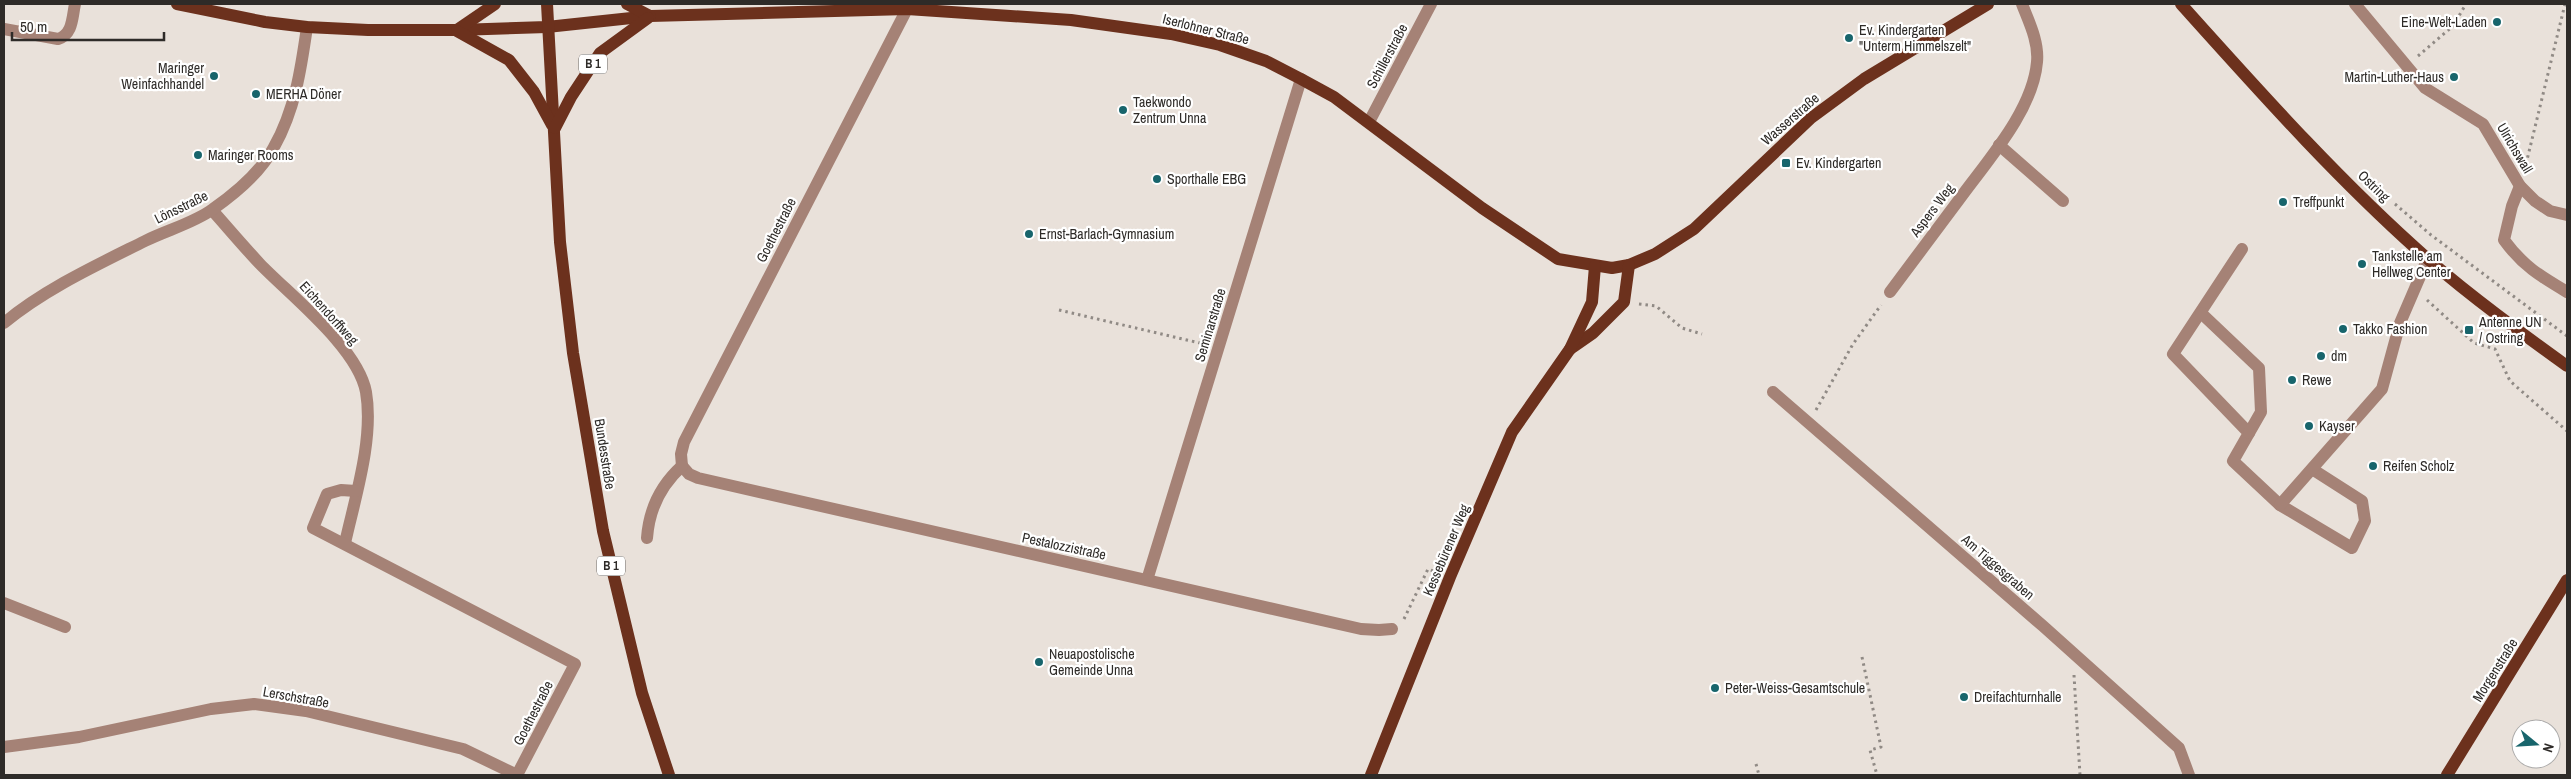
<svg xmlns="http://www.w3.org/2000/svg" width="2571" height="779" font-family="'Archivo Narrow',sans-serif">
<rect width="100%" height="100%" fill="#e9e1da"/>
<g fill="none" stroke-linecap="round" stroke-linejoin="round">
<g stroke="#908a85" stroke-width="3" stroke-dasharray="2.5 4" stroke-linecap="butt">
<path d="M 2418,56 L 2453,26 L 2466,4"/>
<path d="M 2526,164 L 2565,4"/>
<path d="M 2395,204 L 2431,235 L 2567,336"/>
<path d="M 2427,300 L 2474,343 L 2495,349 L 2510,381 L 2567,431"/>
<path d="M 1639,304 L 1656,306 L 1682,328 L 1702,334"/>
<path d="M 1059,310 L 1204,344"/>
<path d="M 1816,410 L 1853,344 L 1881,305"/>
<path d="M 1404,619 L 1428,569 L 1436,572"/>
<path d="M 1862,657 L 1881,747 L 1870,750 L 1877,775"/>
<path d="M 2074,675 L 2080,775"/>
<path d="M 1756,764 L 1759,775"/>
</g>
<g stroke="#a58276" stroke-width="12">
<path d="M 2355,4 L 2425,88 L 2483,124 L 2520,186 L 2535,201 L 2550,211 L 2567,215"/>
<path d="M 4,29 L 58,39 C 73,34 72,18 75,4"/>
<path d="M 1369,122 L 1431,4"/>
<path d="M 1999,145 L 2063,201"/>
<path d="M 2520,186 L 2512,206 L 2504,240 C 2523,266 2540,276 2567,292"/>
<path d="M 212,210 C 228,228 244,247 260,264 C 291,296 358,348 366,392 C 374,439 355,498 345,543"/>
<path d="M 2242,249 L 2173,354 L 2249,433 L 2233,461 L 2280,505 L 2352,548 L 2365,521 L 2362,501 L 2312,469"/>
<path d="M 1890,292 C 1914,260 1937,229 1961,197 C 1988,160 2033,110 2037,62 C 2039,42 2029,22 2022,4"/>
<path d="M 2201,313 L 2259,368 L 2261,412 L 2249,433"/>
<path d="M 4,323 C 45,289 97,265 145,241 C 167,230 194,223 213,209 C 236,193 261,172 274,147 C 295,110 301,69 307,27"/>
<path d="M 1773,392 L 2043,626 L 2179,748 L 2189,775"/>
<path d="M 682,466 L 689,474 L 698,478 L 1361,629 L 1379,630 L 1392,629"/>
<path d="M 682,466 L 681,454 L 684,442 L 907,9"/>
<path d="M 356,491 L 341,490 L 327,494 L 313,528 L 575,664 L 517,775"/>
<path d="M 2280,505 L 2382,389 L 2400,323 L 2428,258"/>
<path d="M 647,538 C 649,510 661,485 682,466"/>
<path d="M 1147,580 L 1301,79"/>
<path d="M 4,603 L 65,627"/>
<path d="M 4,747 L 79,737 L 211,709 L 254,704 L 306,711 L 463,749 L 517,775"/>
</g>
<g stroke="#6c311d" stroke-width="12">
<path d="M 177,4 L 265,22 L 307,27 L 368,30 L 457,30 L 547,27 L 650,16 L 907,9 L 1071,20 L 1171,34 L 1220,45 L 1266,61 L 1301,79 L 1334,97 L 1482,208 L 1558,259 L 1612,268 L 1629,265 L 1655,254 L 1694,229 L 1811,118 L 1864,79 L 1988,4"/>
<path d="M 547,4 L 560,242 L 573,353 L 603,531 L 642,693 L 669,775"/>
<path d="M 627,4 L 650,16"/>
<path d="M 2181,4 C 2260,92 2340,182 2429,260 C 2473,298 2520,332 2567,366"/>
<path d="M 457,30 L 495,4"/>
<path d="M 457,31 L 509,60 L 534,92 L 552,125"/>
<path d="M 555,128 L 571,97 L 600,53 L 648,18"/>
<path d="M 1570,349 L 1593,333 L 1624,302 L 1629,265"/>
<path d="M 1371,775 L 1450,577 L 1512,432 L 1570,349 L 1592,302 L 1595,266"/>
<path d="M 2447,775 L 2567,580"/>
</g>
</g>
<g fill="#18656c" stroke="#fff" stroke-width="2">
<circle cx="2497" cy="22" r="5"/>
<circle cx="1849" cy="38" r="5"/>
<circle cx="214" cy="76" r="5"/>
<circle cx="2454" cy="77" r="5"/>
<circle cx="256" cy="94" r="5"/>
<circle cx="1123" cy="110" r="5"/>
<circle cx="198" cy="155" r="5"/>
<rect x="1781" y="158" width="10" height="10" rx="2.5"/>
<circle cx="1157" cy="179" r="5"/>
<circle cx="2283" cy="202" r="5"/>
<circle cx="1029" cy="234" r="5"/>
<circle cx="2362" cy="264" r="5"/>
<circle cx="2343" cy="329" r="5"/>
<rect x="2464" y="325" width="10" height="10" rx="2.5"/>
<circle cx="2321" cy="356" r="5"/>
<circle cx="2292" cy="380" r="5"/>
<circle cx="2309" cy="426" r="5"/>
<circle cx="2373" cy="466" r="5"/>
<circle cx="1039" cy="662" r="5"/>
<circle cx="1715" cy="688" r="5"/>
<circle cx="1964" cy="697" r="5"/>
</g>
<g text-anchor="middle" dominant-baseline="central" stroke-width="4.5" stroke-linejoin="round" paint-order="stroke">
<g fill="#fff" stroke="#6d6b68" stroke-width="1">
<rect x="579" y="54.5" width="28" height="19" rx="4"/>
<rect x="597" y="556.5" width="28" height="19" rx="4"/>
</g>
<g font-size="12" font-weight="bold" fill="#2e2b28">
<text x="593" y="64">B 1</text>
<text x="611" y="566">B 1</text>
</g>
<g font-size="14" fill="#2e2b28" stroke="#fff" text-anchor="start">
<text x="2487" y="22" text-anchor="end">Eine-Welt-Laden</text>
<text x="1859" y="30">Ev. Kindergarten<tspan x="1859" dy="16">"Unterm Himmelszelt"</tspan></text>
<text x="204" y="68" text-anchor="end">Maringer<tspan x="204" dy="16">Weinfachhandel</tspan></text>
<text x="2444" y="77" text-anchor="end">Martin-Luther-Haus</text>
<text x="266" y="94">MERHA Döner</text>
<text x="1133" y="102">Taekwondo<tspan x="1133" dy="16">Zentrum Unna</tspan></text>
<text x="208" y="155">Maringer Rooms</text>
<text x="1796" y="163">Ev. Kindergarten</text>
<text x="1167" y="179">Sporthalle EBG</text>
<text x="2293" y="202">Treffpunkt</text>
<text x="1039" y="234">Ernst-Barlach-Gymnasium</text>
<text x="2372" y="256">Tankstelle am<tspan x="2372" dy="16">Hellweg Center</tspan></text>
<text x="2479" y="322">Antenne UN<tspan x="2479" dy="16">/ Ostring</tspan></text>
<text x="2353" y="329">Takko Fashion</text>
<text x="2331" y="356">dm</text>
<text x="2302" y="380">Rewe</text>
<text x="2319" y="426">Kayser</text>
<text x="2383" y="466">Reifen Scholz</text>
<text x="1049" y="654">Neuapostolische<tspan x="1049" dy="16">Gemeinde Unna</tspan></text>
<text x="1725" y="688">Peter-Weiss-Gesamtschule</text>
<text x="1974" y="697">Dreifachturnhalle</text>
</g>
<g font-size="14" fill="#2e2b28" stroke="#fff">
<text transform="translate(1206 29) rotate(14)">Iserlohner Straße</text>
<text transform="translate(1387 56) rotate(-62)">Schillerstraße</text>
<text transform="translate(1790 119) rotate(-41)">Wasserstraße</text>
<text transform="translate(2515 148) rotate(59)">Ulrichswall</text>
<text transform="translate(2374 186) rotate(44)">Ostring</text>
<text transform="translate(181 207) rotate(-26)">Lönsstraße</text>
<text transform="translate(1932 210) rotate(-53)">Aspers Weg</text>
<text transform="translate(776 230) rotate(-63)">Goethestraße</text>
<text transform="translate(329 313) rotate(48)">Eichendorffweg</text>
<text transform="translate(1210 325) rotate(-73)">Seminarstraße</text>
<text transform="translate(605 454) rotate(81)">Bundesstraße</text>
<text transform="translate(1064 546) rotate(12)">Pestalozzistraße</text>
<text transform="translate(1446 550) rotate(-67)">Kessebürener Weg</text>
<text transform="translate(1998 567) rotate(41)">Am Tiggesgraben</text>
<text transform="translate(2495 670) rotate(-58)">Morgenstraße</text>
<text transform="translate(296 697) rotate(10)">Lerschstraße</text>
<text transform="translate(533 713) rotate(-63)">Goethestraße</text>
</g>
</g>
<rect width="2571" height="779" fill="none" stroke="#2e2b28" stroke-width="10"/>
<g transform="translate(2536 744) rotate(108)"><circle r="24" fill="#ffffff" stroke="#abaaa9"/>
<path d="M0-4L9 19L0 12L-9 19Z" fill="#18656c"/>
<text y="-8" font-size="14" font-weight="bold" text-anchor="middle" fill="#2e2b28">N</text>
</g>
<path d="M12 32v8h152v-8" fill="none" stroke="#2e2b28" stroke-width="2.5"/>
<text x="20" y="32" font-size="15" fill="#2e2b28" stroke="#ffffff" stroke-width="4" paint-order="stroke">50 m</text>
</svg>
